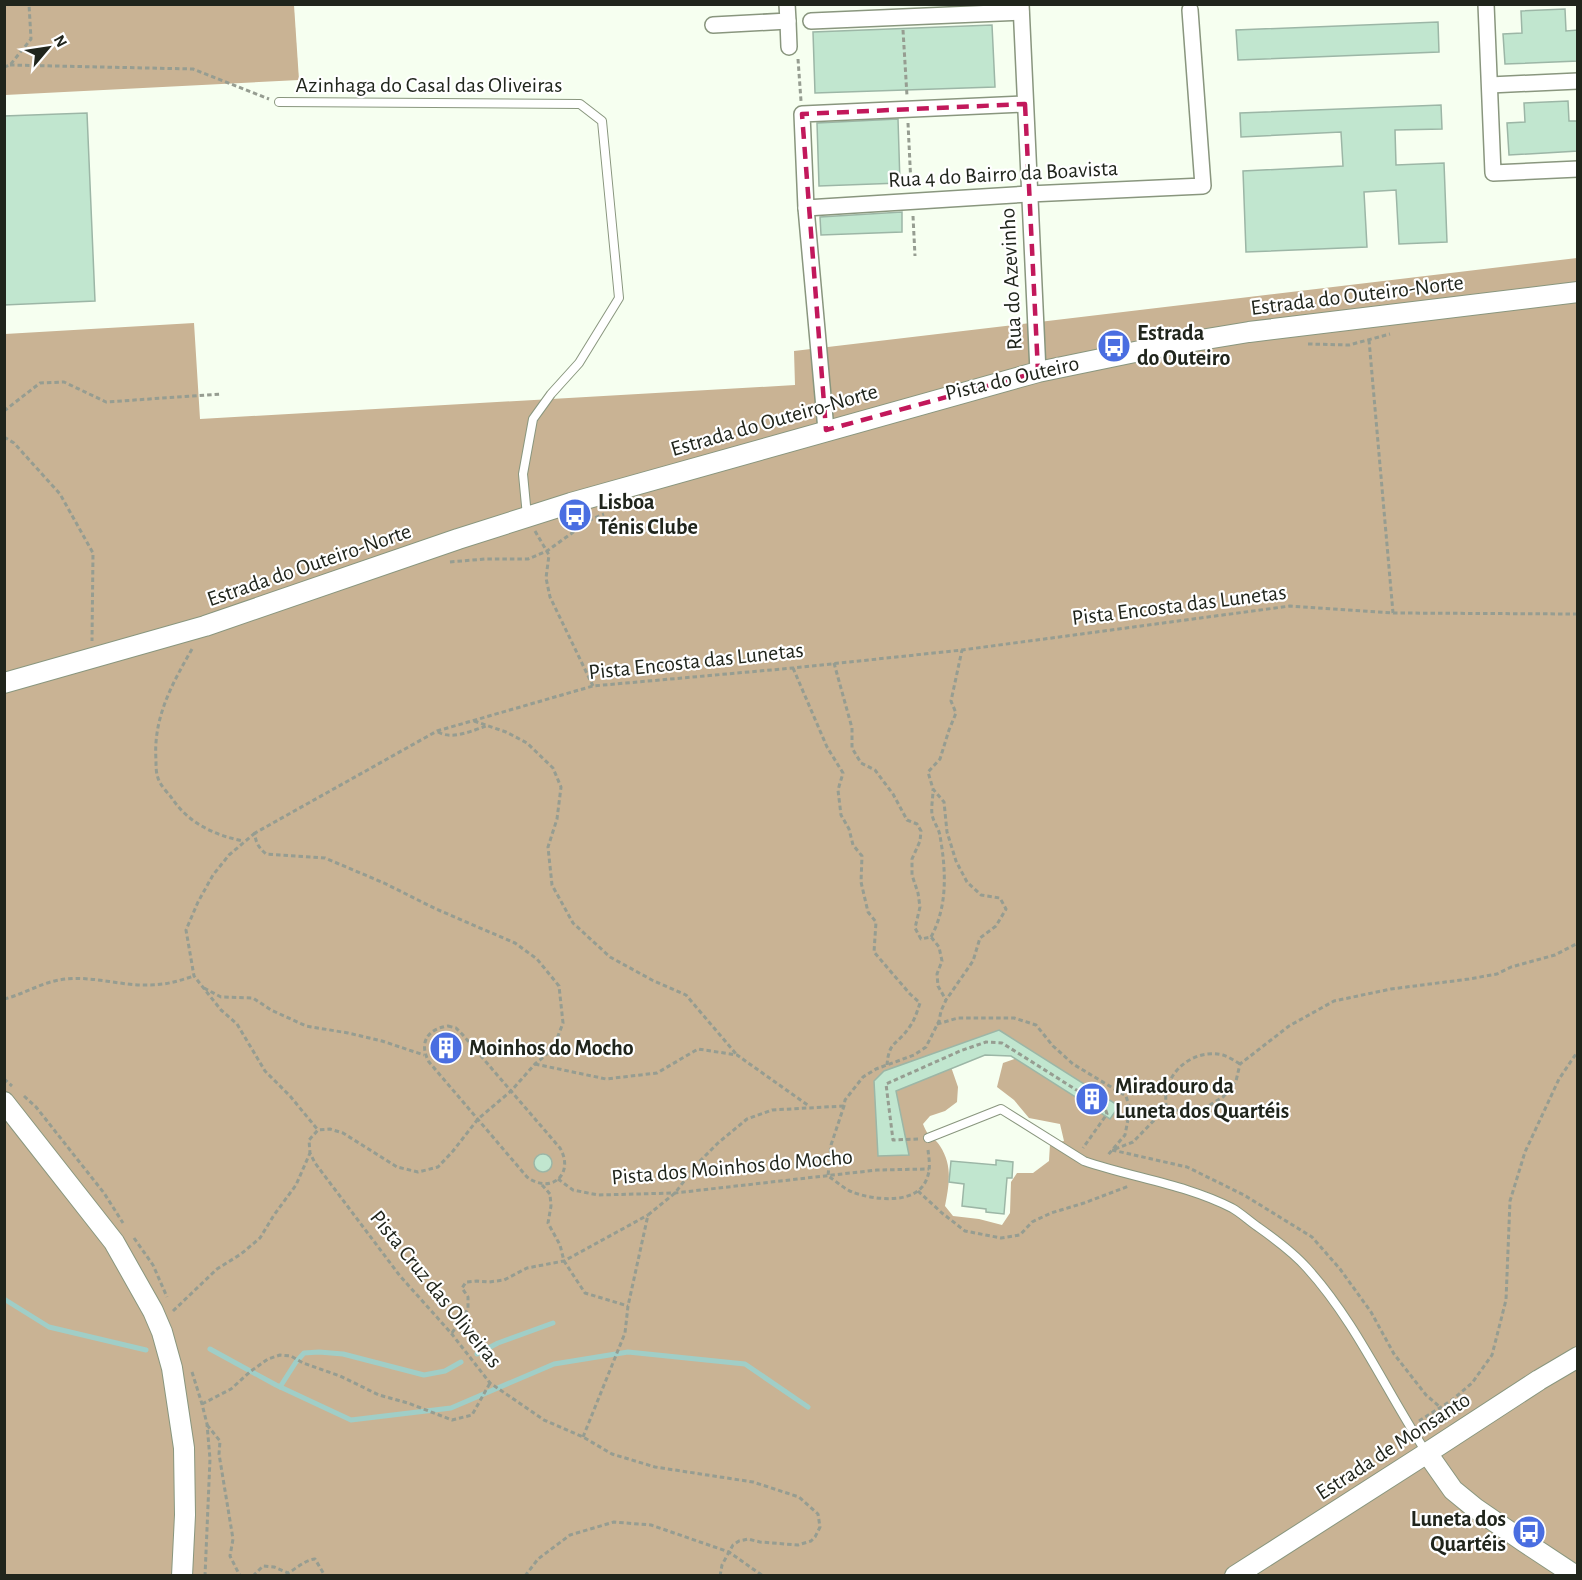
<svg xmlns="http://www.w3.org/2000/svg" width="1582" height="1580" font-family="'Alegreya Sans',sans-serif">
<rect width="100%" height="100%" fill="#f6fff0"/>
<g fill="#c9b394" fill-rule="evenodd">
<path d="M 5,4 L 294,5 L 299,80 L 5,95 Z"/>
<path d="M 1577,258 L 1577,1575 L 5,1576 L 5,334 L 194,323 L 200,419 L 795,385 L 794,351 ZM 1001,1037 L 1020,1057 L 1003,1063 L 997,1087 L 1014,1100 L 1029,1118 L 1060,1124 L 1064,1141 L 1050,1144 L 1049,1161 L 1033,1173 L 1017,1173 L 1011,1182 L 1010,1213 L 1002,1225 L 979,1219 L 953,1216 L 945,1206 C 949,1185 953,1166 940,1146 C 933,1135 929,1140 923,1124 L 930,1116 L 945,1111 L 957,1102 L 958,1087 L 950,1064 Z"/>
</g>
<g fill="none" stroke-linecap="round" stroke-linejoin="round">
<g stroke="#a0cec7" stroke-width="5">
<path d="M 4,1299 L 49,1327 L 146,1350"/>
<path d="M 210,1349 L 276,1385 L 351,1420 L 451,1408 L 554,1364 L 628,1352 L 745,1364 L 808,1407"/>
<path d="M 477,1354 L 498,1343 L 553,1323"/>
<path d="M 280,1387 L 296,1362 L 304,1353 L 319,1352 L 343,1354 L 424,1375 L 445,1371 L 461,1362"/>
</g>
</g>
<g fill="#c1e6cf" stroke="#9cb6a6" stroke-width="1.5">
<path d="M 1565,9 L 1566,31 L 1578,30 L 1578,61 L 1505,64 L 1503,34 L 1522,33 L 1521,11 Z"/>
<path d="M 1438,22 L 1439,52 L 1238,60 L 1236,30 Z"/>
<path d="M 992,25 L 995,87 L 815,93 L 813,32 Z"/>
<path d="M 1568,101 L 1569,121 L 1578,121 L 1578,151 L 1509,155 L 1507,123 L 1525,122 L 1524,103 Z"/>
<path d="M 1441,105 L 1442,129 L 1395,130 L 1396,165 L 1444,163 L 1447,242 L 1399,244 L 1396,190 L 1364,192 L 1367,247 L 1246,252 L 1243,171 L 1343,166 L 1341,132 L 1241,137 L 1240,113 Z"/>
<path d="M 87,113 L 95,301 L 4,305 L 4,116 Z"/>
<path d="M 898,119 L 900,183 L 819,186 L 817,123 Z"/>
<path d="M 902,212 L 902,232 L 821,235 L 820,217 Z"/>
<path d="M 999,1030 L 1119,1106 L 1110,1119 L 1011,1056 L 985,1055 L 896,1091 L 909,1155 L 878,1156 L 874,1081 L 884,1071 Z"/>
<circle cx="446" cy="1048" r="9"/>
<circle cx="543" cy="1163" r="9"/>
<path d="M 996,1160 L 1013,1162 L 1012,1178 L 1007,1178 L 1004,1214 L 986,1212 L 986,1209 L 962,1206 L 964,1184 L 949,1182 L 951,1161 L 996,1165 Z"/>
</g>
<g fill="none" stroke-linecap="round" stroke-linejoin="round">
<g stroke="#89967e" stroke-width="10">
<g id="service">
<path d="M 279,102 L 580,104 L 602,121 L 619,298 L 579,363 L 551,394 L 533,419 L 523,474 L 527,516"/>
<path d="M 928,1138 L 1001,1109 L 1084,1161 C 1133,1178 1185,1184 1232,1208 C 1241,1213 1249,1221 1258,1227 C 1275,1239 1293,1252 1307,1268 C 1356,1322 1386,1391 1426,1452"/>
</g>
</g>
<g stroke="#89967e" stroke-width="18">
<g id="minor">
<path d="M 1021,4 L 1038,372"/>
<path d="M 1486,4 L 1493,173 L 1578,169"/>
<path d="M 788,21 L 789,47"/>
<path d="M 811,21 L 1021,12"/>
<path d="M 713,25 L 788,21 L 787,4"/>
<path d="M 1490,85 L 1578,81"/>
<path d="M 806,208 L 1029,194 L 1203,186 L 1190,10"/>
<path d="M 826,430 L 806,208 L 802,114 L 1025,104"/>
</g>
</g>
<g stroke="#89967e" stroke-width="22">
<g id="tertiary">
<path d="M 4,683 L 205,626 L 458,539 L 571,503 L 1038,372 L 1164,346 L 1249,332 L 1578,292"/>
<path d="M 4,1102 L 114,1242 L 153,1311 L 162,1332 L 172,1368 L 184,1448 L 185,1515 L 182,1576"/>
<path d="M 1427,1453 L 1453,1490 L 1475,1508 L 1523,1541 L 1576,1576"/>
<path d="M 1235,1576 L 1427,1453 L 1539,1380 L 1578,1357"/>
</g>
</g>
<g stroke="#969d91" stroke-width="3" stroke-dasharray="4.5 3" stroke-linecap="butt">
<path d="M 903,30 L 907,96"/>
<path d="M 798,59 L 801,101"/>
<path d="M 10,65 L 193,69 L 269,99"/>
<path d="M 4,67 L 10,65 L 31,39 L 29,4"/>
<path d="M 908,123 L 911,185"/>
<path d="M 913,216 L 915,256"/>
<path d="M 1369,340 L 1393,613"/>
<path d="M 1308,344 L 1349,345 L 1390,334"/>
<path d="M 4,411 L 40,383 L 64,382 L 106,402 L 221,394"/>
<path d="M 4,437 L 14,443 L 60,494 L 93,553 L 92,641"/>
<path d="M 535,531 L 549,555 L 546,578 L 550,597 L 593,686"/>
<path d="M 450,562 L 485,559 L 528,559 L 547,551 L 590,520 L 604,514"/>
<path d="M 192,649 C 172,684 153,718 156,760 C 156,766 156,773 158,778 C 160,785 167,792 171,797 C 188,823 214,835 243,841"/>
<path d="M 834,663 L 852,728 L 852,748 L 861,763 L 875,770 L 893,794 L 907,820 L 917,824 L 921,831 L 920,841 L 912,859 L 912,875 L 918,893 L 920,907 L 915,928 L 921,939 L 931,937 L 939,947 L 942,961 L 937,974 L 938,986 L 946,1000"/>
<path d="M 793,668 L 827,747 L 843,773 L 838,790 L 841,815 L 849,829 L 853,845 L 862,856 L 861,882 L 868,912 L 876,922 L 874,952 L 910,994 L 920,1003 C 917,1012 914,1022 908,1029 C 896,1046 889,1041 887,1065"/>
<path d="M 474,721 L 506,732 L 527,743 L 553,768 L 561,787 L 557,819 L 548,847 L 552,885 L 573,923 L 610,957 L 652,980 L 686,995 L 737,1055"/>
<path d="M 438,732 C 452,740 472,731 486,726"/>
<path d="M 255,833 L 229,855 L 213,875 L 198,902 L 186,930 L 194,976 L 221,1010 L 237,1024 L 265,1071 L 290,1096 L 318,1130"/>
<path d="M 931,937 C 948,906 946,870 940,836 C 939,828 933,822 932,814 C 931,807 933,798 933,790"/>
<path d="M 204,988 L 221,997 L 253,998 L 271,1010 L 306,1026 L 348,1033 L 382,1041 L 424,1055"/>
<path d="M 4,999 C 25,994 43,981 66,979 C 93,976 122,986 149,985 C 165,985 179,981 194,976"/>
<path d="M 937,1024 L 958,1018 L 1014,1018 L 1036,1025 L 1053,1046 L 1073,1064 L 1126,1096 L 1130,1109 L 1125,1135 L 1107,1156"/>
<path d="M 448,1026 L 456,1028 L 462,1034 L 560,1148 C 575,1174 551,1195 527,1177 L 429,1062 C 419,1044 426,1029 448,1026 Z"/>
<path d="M 535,1064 L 606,1079 L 657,1073 L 698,1049 L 737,1055 L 809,1106"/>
<path d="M 4,1079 L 12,1086"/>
<path d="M 24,1096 L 36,1107 L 104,1193 L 123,1223"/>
<path d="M 1166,1108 L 1185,1112 L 1205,1108 L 1223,1097 L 1236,1081 L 1240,1064 L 1289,1026 L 1334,1001 L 1391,989 L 1469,979 L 1497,974 L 1511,967 L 1555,955 L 1578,943"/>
<path d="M 918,1139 L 893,1140 L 886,1084 L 960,1051 L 986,1042 L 1002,1043 L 1105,1108 L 1107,1114 L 1083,1148"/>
<path d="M 1115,1149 L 1133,1142 L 1166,1108 C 1166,1102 1165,1094 1167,1089 C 1173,1065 1199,1049 1223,1055 C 1229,1057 1235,1061 1240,1064"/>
<path d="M 928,1150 C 929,1159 931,1169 927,1178 C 918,1206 873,1200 852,1192 C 843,1188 836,1181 828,1176 L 831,1145 L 844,1106 L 845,1100 L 863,1077 L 876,1069 L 914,1055 L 926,1047 L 939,1021 L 941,1011 L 946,1000 L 973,961 L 980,938 L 996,926 L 1006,909 L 1000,898 L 981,895 L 967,882 L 956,861 L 947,832 L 944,802 L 933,789 L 928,772 L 940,759 L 949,730 L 956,713 L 951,701 L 962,650"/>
<path d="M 1112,1150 L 1187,1167 L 1244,1195 L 1312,1237 L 1340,1269 L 1371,1312 L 1394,1354 L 1426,1395 L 1440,1407"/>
<path d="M 558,1179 L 573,1190 L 598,1195 L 675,1193 L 877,1170 L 929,1169"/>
<path d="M 542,1185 L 550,1194 L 551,1206 L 548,1223 L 560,1245 L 564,1261 L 585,1293 L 628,1306"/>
<path d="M 918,1191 L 942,1213 L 965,1231 L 1001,1238 L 1020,1235 L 1032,1222 L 1051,1213 L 1084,1203 L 1129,1186"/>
<path d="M 134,1238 L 153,1265 L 167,1297"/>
<path d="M 173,1311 L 217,1269 L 241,1254 L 260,1238 L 274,1215 L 296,1185 L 310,1153"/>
<path d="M 452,1333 L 468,1309 L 468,1297 L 462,1288 L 466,1282 L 477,1281 L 489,1282 L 504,1280 L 527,1268 L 564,1261 L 648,1215"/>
<path d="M 192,1372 L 202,1404 L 207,1424 L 210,1459 L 205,1576"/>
<path d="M 202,1404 L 231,1389 L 251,1371 L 268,1359 L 280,1355 L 291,1356 L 303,1363 L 340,1376 L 379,1395 L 408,1403 L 452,1420 L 472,1415 L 490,1383"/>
<path d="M 1419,1421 L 1452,1400 L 1472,1383 L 1492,1355 L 1506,1300 L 1510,1201 L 1525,1152 L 1559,1079 L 1578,1051"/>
<path d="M 207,1425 L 220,1441 L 219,1454 L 233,1539 L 230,1556 L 239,1574 L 241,1576"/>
<path d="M 583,1437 L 625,1333 L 628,1306 L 648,1215 L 675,1193 L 698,1163 L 718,1143 L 747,1119 L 772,1110 L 844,1106"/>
<path d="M 253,1576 L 263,1566 L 274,1567 L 288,1573 C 297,1568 305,1560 315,1559 L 325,1576"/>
<path d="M 525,1576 L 538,1559 L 570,1535 L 614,1522 L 651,1525 L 729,1552 L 763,1576"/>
<path d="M 720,1576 L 722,1565 L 729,1552 L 733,1545 L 739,1541 L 748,1539 L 760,1542 L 798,1545 L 811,1541 L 815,1537 L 820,1527 L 818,1514 L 799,1497 L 753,1482 L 655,1467 L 612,1454 L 583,1437 L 544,1420 L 490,1383 L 451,1333 L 400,1276 L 315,1163 L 310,1153 L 309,1140 L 318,1130 L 330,1129 L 343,1133 L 397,1167 L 418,1172 L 438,1167 L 453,1151 L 478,1119 L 511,1091 L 535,1064 L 553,1049 L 563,1023 L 559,986 L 537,959 L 515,943 L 436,909 L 384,883 L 325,858 L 266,854 C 259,848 255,842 255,833 L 437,731 L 593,686 L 793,668 L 962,650 L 1290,606 L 1393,613 L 1578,614"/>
</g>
<use href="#service" stroke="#fff" stroke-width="8"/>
<use href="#minor" stroke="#fff" stroke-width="15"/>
<use href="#tertiary" stroke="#fff" stroke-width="20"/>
</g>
<path fill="none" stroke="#c2185b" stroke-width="4.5" stroke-dasharray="12 8" stroke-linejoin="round" d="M 1025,104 L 1038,372 L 826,430 L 802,114 Z"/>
<defs>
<g id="bus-disc" transform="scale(1.725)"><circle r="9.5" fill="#4a6ee1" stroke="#fff"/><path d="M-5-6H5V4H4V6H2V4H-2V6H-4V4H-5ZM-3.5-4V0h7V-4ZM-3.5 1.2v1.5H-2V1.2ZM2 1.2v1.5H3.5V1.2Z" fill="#fff"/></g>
<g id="building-disc" transform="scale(1.725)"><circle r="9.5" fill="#4a6ee1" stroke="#fff"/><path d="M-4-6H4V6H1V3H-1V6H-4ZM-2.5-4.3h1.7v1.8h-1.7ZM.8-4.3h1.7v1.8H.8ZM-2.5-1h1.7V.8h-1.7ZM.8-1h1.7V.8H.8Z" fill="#fff"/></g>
</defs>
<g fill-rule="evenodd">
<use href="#bus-disc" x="1114" y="346"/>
<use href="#bus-disc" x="575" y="515"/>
<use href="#building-disc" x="446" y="1048"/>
<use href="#building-disc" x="1092" y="1099"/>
<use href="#bus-disc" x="1529" y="1532"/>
</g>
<g text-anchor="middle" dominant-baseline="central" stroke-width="4.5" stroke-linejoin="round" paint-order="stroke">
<g font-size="22" fill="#20251c" stroke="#fff">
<text x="429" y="85">Azinhaga do Casal das Oliveiras</text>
<text transform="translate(1003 174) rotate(-3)">Rua 4 do Bairro da Boavista</text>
<text transform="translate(1011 279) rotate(-93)">Rua do Azevinho</text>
<text transform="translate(1357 295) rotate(-7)">Estrada do Outeiro-Norte</text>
<text transform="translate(1012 378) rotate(-13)">Pista do Outeiro</text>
<text transform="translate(774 420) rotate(-16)">Estrada do Outeiro-Norte</text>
<text transform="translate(309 565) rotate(-19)">Estrada do Outeiro-Norte</text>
<text transform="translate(1179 605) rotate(-7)">Pista Encosta das Lunetas</text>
<text transform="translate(696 661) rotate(-6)">Pista Encosta das Lunetas</text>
<text transform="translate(732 1167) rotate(-5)">Pista dos Moinhos do Mocho</text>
<text transform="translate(436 1289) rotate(51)">Pista Cruz das Oliveiras</text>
<text transform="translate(1393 1446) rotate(-33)">Estrada de Monsanto</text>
</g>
<g font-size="22" font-weight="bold" fill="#20251c" stroke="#fff" text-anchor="start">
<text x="1137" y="333">Estrada<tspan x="1137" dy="25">do Outeiro</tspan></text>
<text x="598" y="502">Lisboa<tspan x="598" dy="25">Ténis Clube</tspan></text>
<text x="469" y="1048">Moinhos do Mocho</text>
<text x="1115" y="1086">Miradouro da<tspan x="1115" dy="25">Luneta dos Quartéis</tspan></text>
<text x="1506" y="1519" text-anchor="end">Luneta dos<tspan x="1506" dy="25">Quartéis</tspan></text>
</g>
</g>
<rect width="1582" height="1580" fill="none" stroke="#20251c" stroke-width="12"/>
<g transform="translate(48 48) rotate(61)" stroke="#ffffff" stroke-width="4.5" paint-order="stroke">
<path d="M0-4.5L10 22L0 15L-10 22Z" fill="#20251c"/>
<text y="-9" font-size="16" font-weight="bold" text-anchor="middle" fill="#20251c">N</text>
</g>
</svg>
